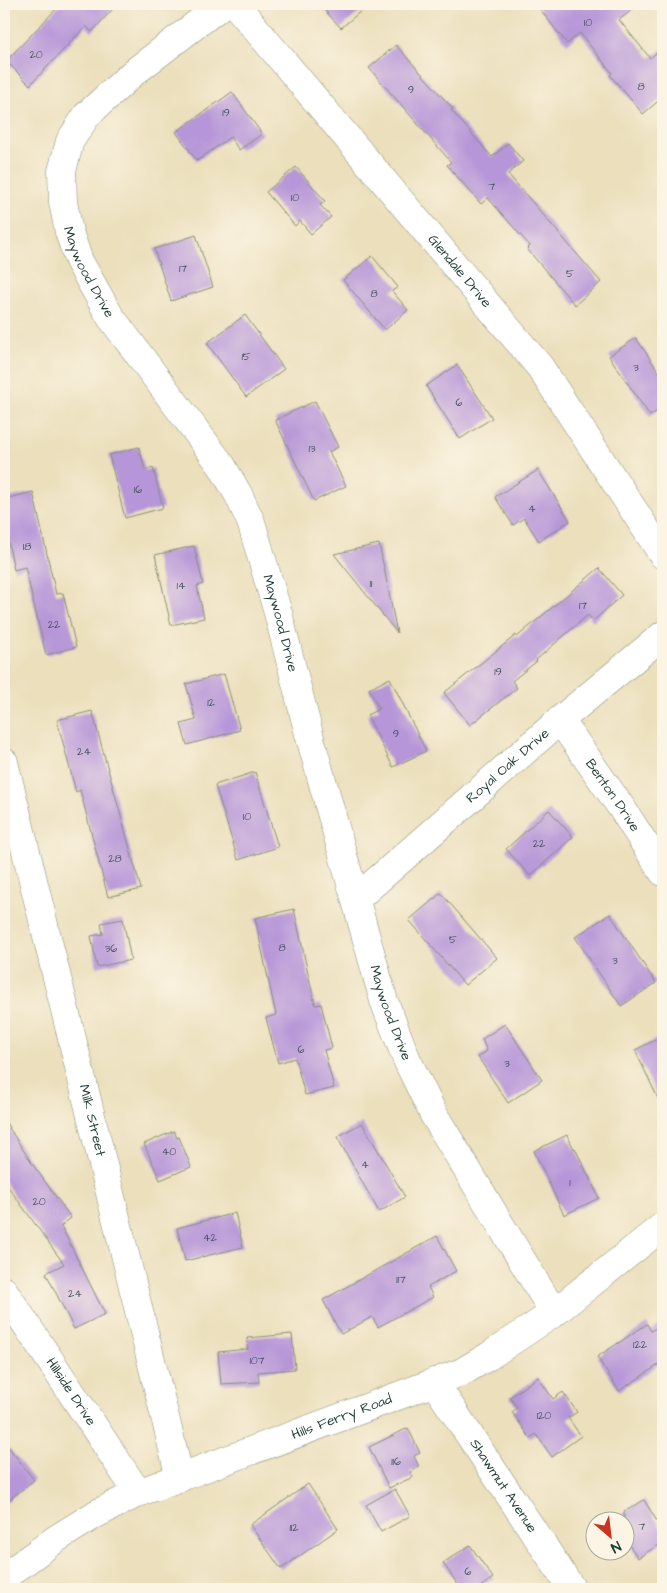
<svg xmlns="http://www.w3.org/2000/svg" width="667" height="1593" font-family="'Architects Daughter',sans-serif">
<rect width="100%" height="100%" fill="#fcf5e5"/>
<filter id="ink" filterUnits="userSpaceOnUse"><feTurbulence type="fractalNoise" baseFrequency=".02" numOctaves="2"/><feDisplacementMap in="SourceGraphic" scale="10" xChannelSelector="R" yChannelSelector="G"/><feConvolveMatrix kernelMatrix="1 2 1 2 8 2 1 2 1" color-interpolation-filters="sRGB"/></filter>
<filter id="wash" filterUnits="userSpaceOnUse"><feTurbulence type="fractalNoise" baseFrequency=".0096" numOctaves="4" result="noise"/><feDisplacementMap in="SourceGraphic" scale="20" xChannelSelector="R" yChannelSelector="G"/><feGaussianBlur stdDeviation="1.12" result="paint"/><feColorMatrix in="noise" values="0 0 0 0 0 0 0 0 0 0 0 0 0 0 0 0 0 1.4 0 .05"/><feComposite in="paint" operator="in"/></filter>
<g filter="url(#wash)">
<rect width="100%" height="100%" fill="#ebdfbc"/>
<g id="blocks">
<g fill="#b695d8">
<path d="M 61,4 L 117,4 L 92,32 L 86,26 L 30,85 L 6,61 Z"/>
<path d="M 319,4 L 369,4 L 341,28 Z"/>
<path d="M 536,4 L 640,4 L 619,20 L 650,58 L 663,48 L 663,97 L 643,114 L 610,75 L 612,73 L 580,33 L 567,44 Z"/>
<path d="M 396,45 L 453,109 L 451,110 L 492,157 L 508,143 L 523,161 L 508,174 L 601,282 L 575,305 L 527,249 L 530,246 L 488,198 L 481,204 L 447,165 L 451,162 L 369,68 Z"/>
<path d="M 232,92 L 262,134 L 239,150 L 230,137 L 197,161 L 176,132 Z"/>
<path d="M 296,167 L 325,201 L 320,205 L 331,217 L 311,234 L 300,221 L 295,226 L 266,192 Z"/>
<path d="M 196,235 L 213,287 L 171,301 L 154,249 Z"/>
<path d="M 372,256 L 398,287 L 392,291 L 408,310 L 385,330 L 343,280 Z"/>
<path d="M 245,315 L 284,369 L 246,397 L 207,343 Z"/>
<path d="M 636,338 L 663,378 L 663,407 L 650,416 L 609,356 Z"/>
<path d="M 457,365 L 492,418 L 460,439 L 426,386 Z"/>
<path d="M 315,401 L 338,447 L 329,452 L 346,486 L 314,501 L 275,420 Z"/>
<path d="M 139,447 L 145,470 L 153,468 L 163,508 L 125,518 L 109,455 Z"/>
<path d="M 538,470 L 570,521 L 539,541 L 524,518 L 513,525 L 495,497 Z"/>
<path d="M 33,492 L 56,594 L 63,593 L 76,647 L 46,655 L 25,567 L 14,570 L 6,531 L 10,530 L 4,499 Z"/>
<path d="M 379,544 L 384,568 L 397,633 L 334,554 Z"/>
<path d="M 194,546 L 203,584 L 197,586 L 204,618 L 171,625 L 155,555 Z"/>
<path d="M 599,568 L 622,595 L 593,621 L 588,615 L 536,660 L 537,661 L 512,681 L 517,688 L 470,725 L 444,693 L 516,635 L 517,637 Z"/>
<path d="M 224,674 L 240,730 L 187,745 L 181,724 L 196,720 L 186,684 Z"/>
<path d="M 390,678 L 426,751 L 393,767 L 367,715 L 379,709 L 369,689 Z"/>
<path d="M 92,711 L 141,889 L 108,897 L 80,790 L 76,792 L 57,720 Z"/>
<path d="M 255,772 L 278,847 L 238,860 L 215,785 Z"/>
<path d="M 549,810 L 573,837 L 530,876 L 506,849 Z"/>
<path d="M 441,893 L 497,958 L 465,985 L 409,920 Z"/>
<path d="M 294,909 L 315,1005 L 321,1004 L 332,1048 L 324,1050 L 334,1088 L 305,1095 L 295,1058 L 278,1063 L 266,1018 L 276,1015 L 255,918 Z"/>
<path d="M 610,914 L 656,983 L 621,1006 L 575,937 Z"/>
<path d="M 123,919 L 131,960 L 97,967 L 91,936 L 103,934 L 101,923 Z"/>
<path d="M 505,1024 L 542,1080 L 508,1103 L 478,1057 L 487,1051 L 482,1039 Z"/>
<path d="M 663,1036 L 663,1109 L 635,1050 Z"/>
<path d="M 4,1120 L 31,1162 L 71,1218 L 61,1226 L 105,1314 L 74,1329 L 46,1273 L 64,1264 L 4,1181 Z"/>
<path d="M 362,1123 L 405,1197 L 379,1212 L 337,1137 Z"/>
<path d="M 174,1131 L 177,1138 L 179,1137 L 191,1167 L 160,1180 L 144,1144 Z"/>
<path d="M 567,1135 L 574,1149 L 575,1148 L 599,1198 L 564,1215 L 534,1151 Z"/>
<path d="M 235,1213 L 243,1247 L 185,1261 L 177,1228 Z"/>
<path d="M 437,1236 L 456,1271 L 428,1287 L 433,1297 L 378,1327 L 372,1317 L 341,1334 L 323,1300 Z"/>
<path d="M 663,1323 L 663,1362 L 619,1391 L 597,1357 L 647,1324 L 651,1331 Z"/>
<path d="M 292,1334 L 295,1369 L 258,1372 L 259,1382 L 221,1384 L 218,1352 L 248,1349 L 247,1338 Z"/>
<path d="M 538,1377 L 553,1399 L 563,1392 L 577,1412 L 568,1418 L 581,1436 L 552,1457 L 536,1434 L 530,1438 L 512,1412 L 517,1408 L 510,1397 Z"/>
<path d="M 408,1428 L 420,1453 L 414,1456 L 419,1467 L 410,1472 L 413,1477 L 389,1488 L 369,1447 Z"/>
<path d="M 4,1441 L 34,1480 L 4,1504 Z"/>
<path d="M 308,1484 L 338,1529 L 281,1569 L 250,1525 Z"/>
<path d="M 395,1489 L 410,1516 L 381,1532 L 366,1505 Z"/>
<path d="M 644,1500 L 663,1531 L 663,1542 L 638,1558 L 624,1537 L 624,1512 Z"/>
<path d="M 470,1545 L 493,1578 L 477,1589 L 461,1589 L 443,1563 Z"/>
</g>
</g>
</g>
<g filter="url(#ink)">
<use href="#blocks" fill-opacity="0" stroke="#858e78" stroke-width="1"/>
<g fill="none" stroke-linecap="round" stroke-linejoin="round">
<g stroke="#858e78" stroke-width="29">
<g id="minor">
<path id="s1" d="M 223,4 L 133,73 L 87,115 L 70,141 L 62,171 L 63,202 L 69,232 L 79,261 L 110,316 L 222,466 L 238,494 L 251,522 L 278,613 L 309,734 L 384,1001 L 407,1060 L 434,1115 L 554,1313"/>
<path id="s2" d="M 235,4 L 540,367 L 663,555"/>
<path id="s3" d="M 560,720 L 621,807 L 663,872"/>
<path id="s4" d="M 4,762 L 180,1478"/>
<path id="s5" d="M 356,899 L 560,720 L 663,635"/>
<path id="s6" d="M 4,1291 L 138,1493"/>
<path id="s7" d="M 434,1382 L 572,1589"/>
<path id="s8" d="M 4,1577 L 56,1539 L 96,1514 L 138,1493 L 462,1372 L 489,1356 L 554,1313 L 663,1226"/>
</g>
</g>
<use href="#minor" stroke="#fff" stroke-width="28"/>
</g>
</g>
<g text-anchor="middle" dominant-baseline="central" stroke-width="4" stroke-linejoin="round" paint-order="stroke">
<g font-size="11" fill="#45535d">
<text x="588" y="22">10</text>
<text x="36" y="54">20</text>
<text x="641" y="86">8</text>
<text x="411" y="89">9</text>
<text x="226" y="112">19</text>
<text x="492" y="186">7</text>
<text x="295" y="197">10</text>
<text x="183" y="268">17</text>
<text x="570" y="273">5</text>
<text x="374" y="293">8</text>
<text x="246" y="356">15</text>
<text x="636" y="367">3</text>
<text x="459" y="402">6</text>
<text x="312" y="448">13</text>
<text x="138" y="489">16</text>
<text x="532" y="508">4</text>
<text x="27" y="546">18</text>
<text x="371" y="583">11</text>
<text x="181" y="585">14</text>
<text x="583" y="605">17</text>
<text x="54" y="624">22</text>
<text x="498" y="671">19</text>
<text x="211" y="702">12</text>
<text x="396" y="733">9</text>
<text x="84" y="751">24</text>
<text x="247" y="816">10</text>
<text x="539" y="843">22</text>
<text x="115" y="858">28</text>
<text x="453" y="939">5</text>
<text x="282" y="947">8</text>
<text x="111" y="948">36</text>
<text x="615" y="960">3</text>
<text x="301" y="1049">6</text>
<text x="507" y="1063">3</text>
<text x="169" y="1151">40</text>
<text x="365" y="1164">4</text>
<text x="570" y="1182">1</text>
<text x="39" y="1201">20</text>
<text x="210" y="1237">42</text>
<text x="401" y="1279">117</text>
<text x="75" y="1293">24</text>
<text x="640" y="1344">122</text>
<text x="257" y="1360">107</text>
<text x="544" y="1415">120</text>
<text x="396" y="1461">116</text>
<text x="642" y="1526">7</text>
<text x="294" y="1527">112</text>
<text x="468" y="1571">6</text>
</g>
<g font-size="14" fill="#1f3d34" stroke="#fcf5e5">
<text stroke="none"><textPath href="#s1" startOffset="344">Maywood Drive</textPath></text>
<text stroke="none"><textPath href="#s2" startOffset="349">Glendale Drive</textPath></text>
<text stroke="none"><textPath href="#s1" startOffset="749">Maywood Drive</textPath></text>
<text stroke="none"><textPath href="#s5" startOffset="202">Royal Oak Drive</textPath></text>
<text stroke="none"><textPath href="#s3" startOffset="92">Benton Drive</textPath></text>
<text stroke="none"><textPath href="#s1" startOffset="1154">Maywood Drive</textPath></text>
<text stroke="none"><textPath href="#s4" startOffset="369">Milk Street</textPath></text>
<text stroke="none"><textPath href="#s6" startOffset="121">Hillside Drive</textPath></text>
<text stroke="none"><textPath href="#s8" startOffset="376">Hills Ferry Road</textPath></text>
<text stroke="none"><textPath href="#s7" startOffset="125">Shawmut Avenue</textPath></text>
</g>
</g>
<rect width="667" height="1593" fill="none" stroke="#fcf5e5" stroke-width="20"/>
<g transform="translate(610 1536) rotate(152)"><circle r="24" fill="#fcf5e5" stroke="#a4ab9e"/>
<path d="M0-4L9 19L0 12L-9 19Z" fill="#c8321e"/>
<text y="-8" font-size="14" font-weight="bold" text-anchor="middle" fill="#1f3d34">N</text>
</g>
</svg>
